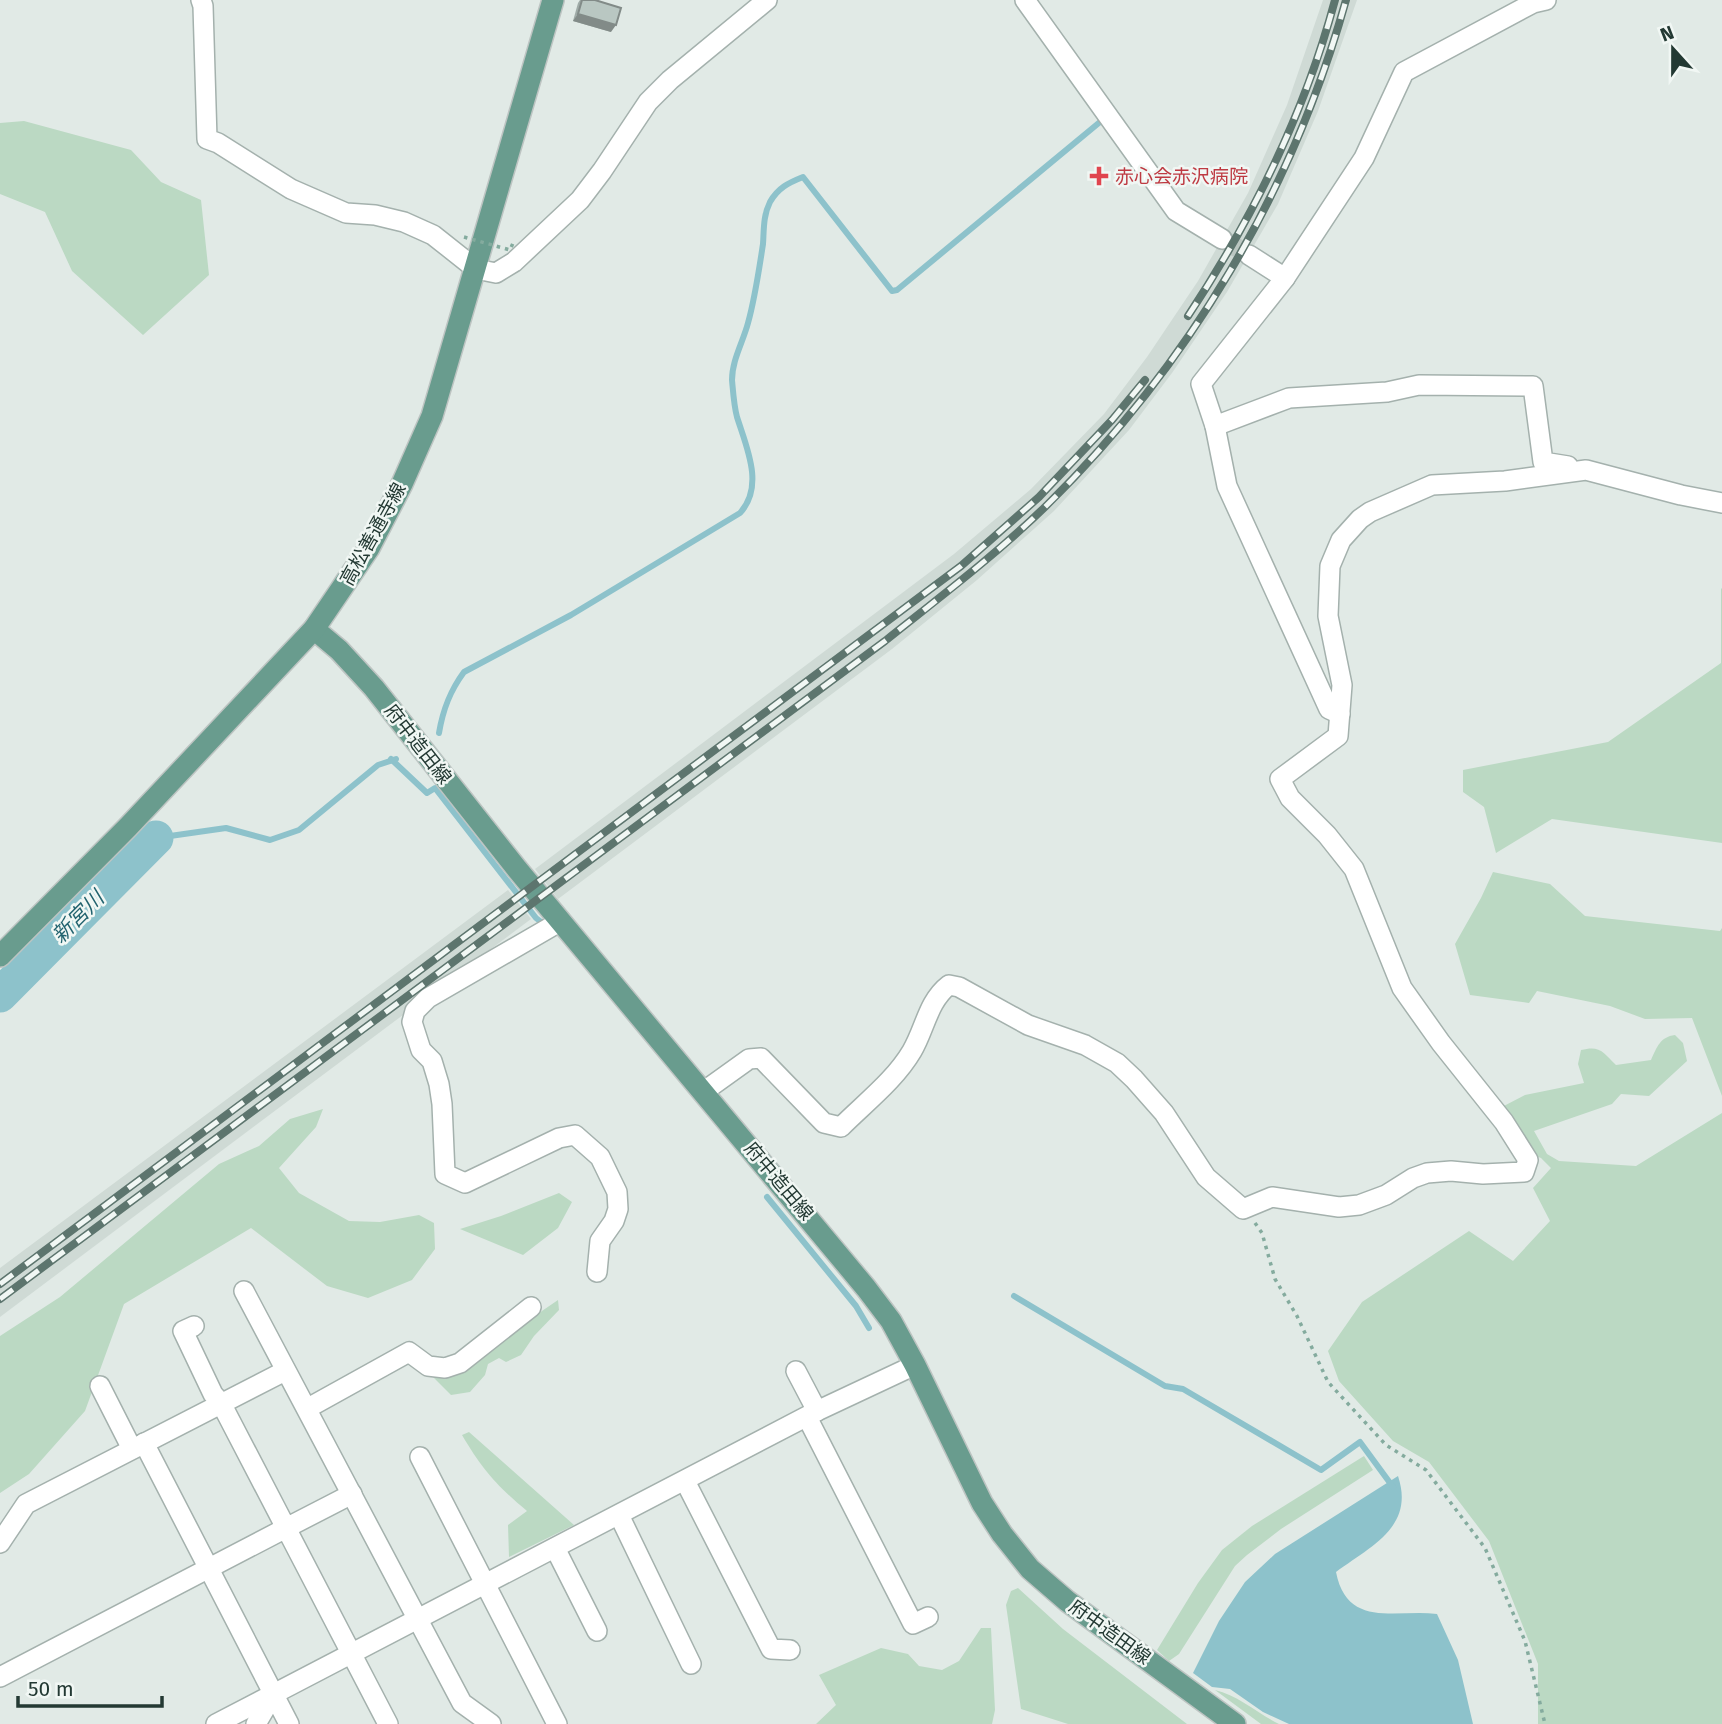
<svg xmlns="http://www.w3.org/2000/svg" width="1722" height="1724" font-family="'Fira Sans','Noto Sans JP',sans-serif">
<rect width="100%" height="100%" fill="#e1eae6"/>
<g fill="#cfdad5">
<path d="M 1323,0 L 1357,0 L 1318,111 L 1278,204 L 1227,292 L 1172,373 L 1129,430 L 1054,511 L 977,580 L 892,649 L 558,899 L 535,869 L 954,554 L 1031,489 L 1104,414 L 1147,357 L 1198,281 L 1248,193 L 1287,105 Z"/>
<path d="M 508,890 L 531,919 L 0,1317 L 0,1268 Z"/>
</g>
<g fill="#bbd9c3">
<path d="M 24,121 L 131,150 L 161,182 L 201,200 L 209,275 L 143,335 L 72,271 L 45,212 L 0,194 L 0,123 Z"/>
<path d="M 1721,588 L 1722,589 L 1722,843 L 1552,819 L 1496,853 L 1484,807 L 1463,792 L 1463,770 L 1608,742 L 1721,663 Z"/>
<path d="M 1493,872 L 1550,884 L 1585,916 L 1720,931 L 1722,928 L 1722,1096 L 1692,1018 L 1645,1019 L 1610,1006 L 1537,991 L 1529,1003 L 1470,995 L 1455,944 L 1481,898 Z"/>
<path d="M 1675,1035 L 1683,1043 L 1687,1061 L 1649,1096 L 1621,1094 L 1612,1104 L 1534,1131 L 1547,1154 L 1559,1161 L 1636,1166 L 1722,1113 L 1722,1724 L 1538,1724 L 1538,1664 L 1489,1541 L 1429,1462 L 1393,1441 L 1339,1381 L 1328,1351 L 1362,1302 L 1469,1231 L 1513,1261 L 1550,1221 L 1533,1188 L 1551,1168 L 1541,1158 L 1531,1154 L 1500,1108 L 1525,1095 L 1584,1083 L 1578,1064 L 1581,1050 C 1600,1045 1603,1052 1616,1065 L 1651,1060 C 1657,1047 1660,1037 1675,1035 Z"/>
<path d="M 323,1109 L 316,1127 L 279,1168 L 299,1193 L 349,1221 L 380,1222 L 419,1215 L 434,1223 L 435,1249 L 412,1280 L 368,1298 L 327,1286 L 251,1228 L 124,1304 L 85,1411 L 29,1474 L 0,1493 L 0,1336 L 60,1297 L 219,1164 L 259,1146 L 290,1119 Z"/>
<path d="M 559,1193 L 572,1202 L 558,1228 L 523,1255 L 460,1229 L 501,1216 Z"/>
<path d="M 558,1300 L 559,1310 L 534,1336 L 521,1355 L 506,1362 L 499,1358 L 488,1364 L 485,1375 L 470,1392 L 451,1395 L 432,1376 L 447,1376 Z"/>
<path d="M 469,1432 L 574,1525 L 509,1557 L 508,1525 L 527,1511 C 497,1486 482,1469 462,1435 Z"/>
<path d="M 1364,1456 L 1373,1470 L 1281,1529 L 1247,1555 L 1235,1566 L 1179,1654 L 1169,1661 L 1157,1650 L 1198,1583 L 1222,1550 L 1252,1526 Z"/>
<path d="M 1018,1588 L 1063,1629 L 1187,1724 L 1068,1724 L 1021,1709 L 1006,1605 L 1011,1591 Z"/>
<path d="M 981,1628 L 991,1628 L 995,1710 L 992,1724 L 816,1724 L 836,1705 L 819,1675 L 881,1648 L 908,1654 L 919,1666 L 942,1670 L 959,1661 Z"/>
<path d="M 1215,1690 C 1238,1695 1258,1714 1279,1724 L 1261,1724 Z"/>
</g>
<path fill="#8dc2cb" d="M 1398,1476 C 1415,1527 1371,1546 1336,1572 C 1347,1629 1396,1609 1437,1614 L 1458,1660 L 1473,1724 L 1289,1724 L 1263,1712 L 1230,1689 L 1212,1687 L 1193,1673 L 1219,1621 L 1245,1582 L 1275,1554 Z"/>
<g fill="none" stroke-linecap="round" stroke-linejoin="round">
<g stroke="#8dc2cb" stroke-width="6">
<path d="M 439,733 C 443,709 450,691 464,672 L 571,615 L 740,513 C 765,486 746,446 737,417 C 734,406 733,391 732,380 C 732,360 743,342 748,323 C 755,298 759,270 763,244 C 764,230 763,216 770,202 C 778,188 788,183 803,177 L 892,291 L 897,290 L 1106,117"/>
<path d="M 391,759 L 427,793 L 435,788 L 536,918 L 545,925"/>
<path d="M 156,838 L 226,828 L 270,840 L 299,830 L 378,765 L 396,759"/>
<path d="M 767,1197 L 856,1306 L 869,1328"/>
<path d="M 1014,1296 L 1165,1386 L 1183,1389 L 1321,1470 L 1360,1442 L 1393,1487"/>
</g>
<path stroke="#8dc2cb" stroke-width="35" d="M 0,995 L 156,838"/>
<path stroke="#bbc7c2" stroke-width="19" stroke-dasharray="19 10" stroke-linecap="butt" d="M 1222,239 L 1249,255"/>
<g stroke="#a4b1ad" stroke-width="22">
<g id="minor">
<path d="M 201,0 L 203,6 L 207,139 L 218,143 L 291,189 L 346,213 L 375,215 L 404,222 L 433,235 L 476,269 L 496,273 L 514,262 L 580,200 L 602,171 L 648,102 L 670,80 L 767,0"/>
<path d="M 1025,0 L 1176,211 L 1222,239"/>
<path d="M 1249,255 L 1285,278"/>
<path d="M 1215,426 L 1289,398 L 1387,392 L 1419,385 L 1533,386 L 1543,462 L 1568,466"/>
<path d="M 1340,714 L 1329,709 L 1227,486 L 1215,426 L 1201,384 L 1285,278 L 1364,158 L 1404,72 L 1533,3 L 1546,0"/>
<path d="M 561,921 L 428,998 L 415,1011 L 412,1022 L 421,1050 L 432,1061 L 439,1084 L 442,1104 L 445,1174 L 465,1183 L 559,1138 L 575,1135 L 600,1157 L 617,1192 L 618,1209 L 614,1221 L 600,1241 L 597,1272"/>
<path d="M 703,1092 L 749,1059 L 761,1058 L 824,1123 L 841,1127 C 865,1103 895,1080 912,1051 C 925,1029 928,1001 949,985 L 959,987 L 1028,1025 L 1085,1045 L 1117,1063 L 1134,1079 L 1164,1113 L 1206,1177 L 1243,1209 L 1272,1197 L 1339,1207 L 1359,1205 L 1386,1195 L 1413,1178 L 1427,1173 L 1451,1171 L 1483,1174 L 1524,1172 L 1528,1160 L 1504,1122 L 1441,1043 L 1402,988 L 1354,869 L 1327,835 L 1290,798 L 1280,779 L 1338,736 L 1342,685 L 1328,616 L 1330,566 L 1341,540 L 1360,519 L 1370,512 L 1432,485 L 1505,481 L 1586,470 L 1681,495 L 1722,503"/>
<path d="M 244,1291 L 462,1703 L 491,1724"/>
<path d="M 194,1326 L 183,1331 L 213,1394 L 221,1403 L 286,1528 L 352,1494"/>
<path d="M 796,1371 L 817,1411"/>
<path d="M 100,1386 L 132,1449"/>
<path d="M 308,1408 L 409,1352 L 428,1366 L 445,1368 L 460,1363 L 531,1307"/>
<path d="M 807,1417 L 913,1624 L 928,1617"/>
<path d="M 144,1443 L 289,1724"/>
<path d="M 420,1457 L 557,1724"/>
<path d="M 685,1481 L 771,1649 L 790,1650"/>
<path d="M 619,1515 L 691,1664"/>
<path d="M 0,1543 L 26,1504 L 285,1371"/>
<path d="M 555,1548 L 597,1631"/>
<path d="M 0,1677 L 286,1528 L 388,1724"/>
<path d="M 216,1724 L 817,1411 L 915,1365"/>
<path d="M 256,1724 L 273,1695"/>
</g>
</g>
<g stroke="#bdc4c2" stroke-width="24">
<g id="primary">
<path d="M 314,629 L 339,650 L 374,688 L 517,869 L 866,1288 L 891,1321 L 915,1365 L 982,1503 L 1002,1534 L 1030,1569 L 1067,1601 L 1235,1724"/>
<path d="M 0,956 L 128,827 L 314,629 L 369,548 L 402,484 L 432,416 L 553,0"/>
</g>
</g>
<path stroke="#84ab9e" stroke-width="3.5" stroke-dasharray="3.5 5" stroke-linecap="butt" d="M 1255,1223 L 1262,1233 L 1275,1279 L 1297,1316 L 1328,1382 L 1386,1445 L 1426,1470 L 1485,1548 L 1525,1641 L 1545,1724"/>
<use href="#minor" stroke="#fff" stroke-width="19"/>
<use href="#primary" stroke="#699c8e" stroke-width="21"/>
<g stroke="#5d756e" stroke-width="8">
<g id="rail">
<path d="M 1188,316 C 1252,219 1305,113 1335,0"/>
<path d="M 0,1284 L 961,566 L 1039,497 L 1112,420 L 1145,380"/>
<path d="M 0,1299 L 885,641 C 940,597 997,554 1047,505 C 1188,366 1293,191 1346,0"/>
</g>
</g>
<use href="#rail" stroke="#f1f7f4" stroke-width="5" stroke-dasharray="16" stroke-linecap="butt"/>
<path stroke="#84ab9e" stroke-width="3.5" stroke-dasharray="3.5 5" stroke-linecap="butt" d="M 464,237 L 510,250 L 513,243"/>
</g>
<path fill="#9faba7" d="M 580,0 L 595,0 L 611,32 L 573,21 L 578,3 Z"/>
<path fill="#828b88" d="M 578,14 L 616,25 L 611,32 L 573,21 Z"/>
<path fill="#b9c7c2" stroke="#828b88" stroke-width="2" d="M 582,0 L 595,0 L 621,8 L 616,25 L 578,14 Z"/>
<path fill="#e0444e" stroke="#f1f7f4" stroke-width="2.5" d="M1095.5 165.5h7v7h7v7h-7v7h-7v-7h-7v-7h7z"/>
<g text-anchor="middle" dominant-baseline="central" stroke-width="5" stroke-linejoin="round" paint-order="stroke">
<g font-size="19" fill="#be3a42" stroke="#f1f7f4" text-anchor="start">
<text x="1115" y="176">赤心会赤沢病院</text>
</g>
<g font-size="19" fill="#233933" stroke="#f1f7f4">
<text transform="translate(373 534) rotate(-61)">高松善通寺線</text>
<text transform="translate(418 744) rotate(52)">府中造田線</text>
<text transform="translate(779 1181) rotate(50)">府中造田線</text>
<text transform="translate(1110 1632) rotate(36)">府中造田線</text>
</g>
<g font-size="21" font-style="italic" fill="#22636f" stroke="#f1f7f4">
<text transform="translate(78 917) rotate(-45)">新宮川</text>
</g>
</g>
<g transform="translate(1673 49) rotate(339)" stroke="#f1f7f4" stroke-width="5" paint-order="stroke">
<path d="M0-5L12 26L0 18L-12 26Z" fill="#233933"/>
<text y="-10" font-size="19" font-weight="bold" text-anchor="middle" fill="#233933">N</text>
</g>
<path d="M18 1696v10h144v-10" fill="none" stroke="#233933" stroke-width="3.5"/>
<text x="28" y="1696" font-size="21" fill="#233933" stroke="#f1f7f4" stroke-width="5" paint-order="stroke">50 m</text>
</svg>
